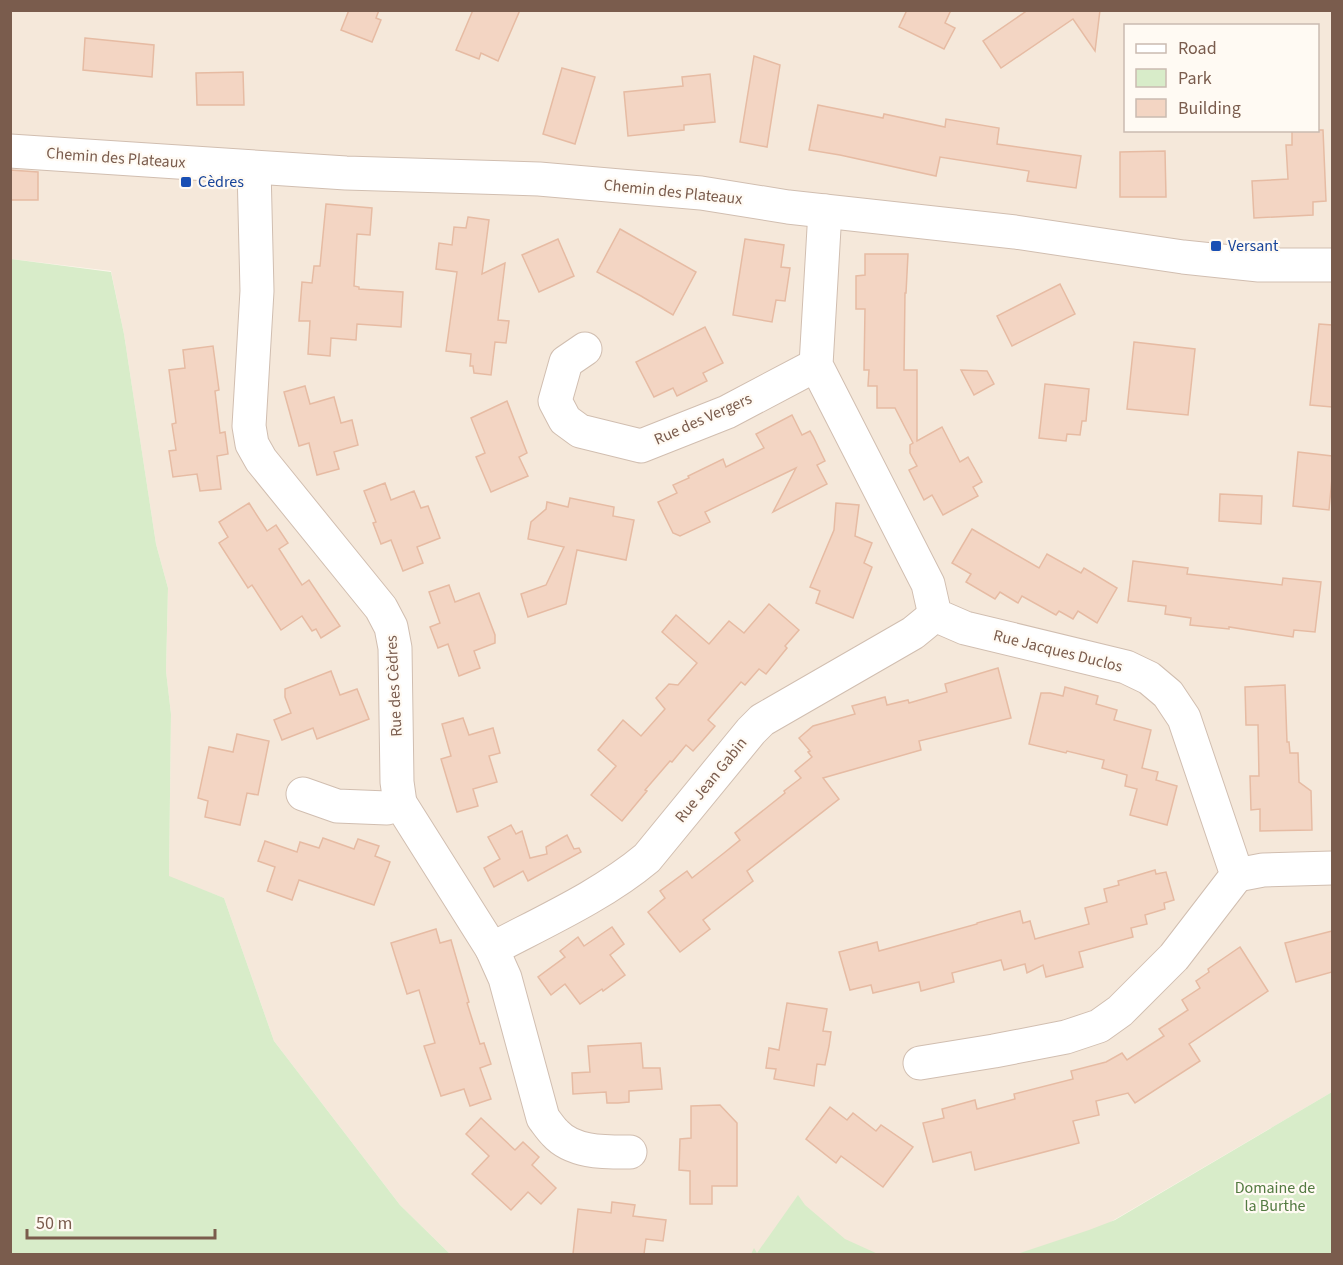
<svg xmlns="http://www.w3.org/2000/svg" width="1343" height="1265" font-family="'Source Sans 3',sans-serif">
<rect width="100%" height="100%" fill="#fdf6ec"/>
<path fill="#f5e8da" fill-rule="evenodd" d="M 11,11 L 1332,11 L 1332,1092 L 1056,1254 L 450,1254 L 400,1205 L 274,1041 L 224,898 L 169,877 L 171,714 L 166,671 L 168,588 L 156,544 L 124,334 L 111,271 L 11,259 ZM 1126,26 L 1318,26 L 1318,130 L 1126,130 Z"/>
<g fill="#d8ecc9">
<path d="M 11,259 L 111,272 L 124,334 L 156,544 L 168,588 L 166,671 L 171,714 L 169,876 L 224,898 L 274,1041 L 400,1205 L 450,1254 L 11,1254 Z"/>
<path d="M 1332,1092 L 1332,1254 L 1017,1254 L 1089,1230 L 1115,1220 Z"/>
<path d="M 798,1195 L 805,1205 L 845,1239 L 878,1254 L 751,1254 L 754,1248 L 757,1253 Z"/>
</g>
<g fill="#f3d5c3" stroke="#e6bba3" stroke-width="1.5">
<path d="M 349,10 L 379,10 L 376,18 L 381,20 L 372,42 L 341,30 Z"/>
<path d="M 473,10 L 520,10 L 498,61 L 481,53 L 479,59 L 456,50 Z"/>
<path d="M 907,10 L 951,10 L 945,23 L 955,28 L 944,49 L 899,27 Z"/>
<path d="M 1028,10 L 1100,10 L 1095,51 L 1073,19 L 1001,68 L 983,41 Z"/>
<path d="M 85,38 L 154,45 L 152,77 L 83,70 Z"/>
<path d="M 754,56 L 780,65 L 767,147 L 740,142 Z"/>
<path d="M 562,68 L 595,77 L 575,144 L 543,134 Z"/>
<path d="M 243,72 L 244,105 L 197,105 L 196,73 Z"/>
<path d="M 710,74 L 715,122 L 684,125 L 684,130 L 628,136 L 624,92 L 683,86 L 682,77 Z"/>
<path d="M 818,105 L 883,118 L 884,114 L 945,127 L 946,119 L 999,128 L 997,144 L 1081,156 L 1076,188 L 1027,181 L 1029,171 L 940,157 L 936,176 L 840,155 L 809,150 Z"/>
<path d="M 1292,130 L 1323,130 L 1326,201 L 1313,202 L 1313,215 L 1254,218 L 1252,181 L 1288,179 L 1286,145 L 1292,145 Z"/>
<path d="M 1165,151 L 1166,197 L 1120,197 L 1120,152 Z"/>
<path d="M 10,170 L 38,172 L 38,200 L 10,200 Z"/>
<path d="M 326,204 L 372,208 L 370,235 L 357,234 L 354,286 L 359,287 L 359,289 L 403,292 L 401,327 L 357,324 L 356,340 L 331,338 L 330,356 L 308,354 L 310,321 L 299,321 L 302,282 L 312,283 L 314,266 L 320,266 Z"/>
<path d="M 468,217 L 489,220 L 482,274 L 505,263 L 498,320 L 509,321 L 506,343 L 495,342 L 491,375 L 474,373 L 473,366 L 470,366 L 471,354 L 446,351 L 457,272 L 436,269 L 439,243 L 452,245 L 454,227 L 466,228 Z"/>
<path d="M 620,229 L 696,272 L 673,315 L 641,296 L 597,272 Z"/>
<path d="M 558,239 L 574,276 L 539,292 L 522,255 Z"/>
<path d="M 745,239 L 784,245 L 781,267 L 790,268 L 785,301 L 776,300 L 772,322 L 733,315 Z"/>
<path d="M 865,254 L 908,254 L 906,293 L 905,293 L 904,370 L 917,370 L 917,441 L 942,427 L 960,462 L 968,457 L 982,482 L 973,487 L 978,496 L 943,515 L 932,495 L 924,500 L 909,470 L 917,466 L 910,453 L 910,445 L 913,443 L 895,408 L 877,408 L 877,386 L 868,386 L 869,370 L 864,370 L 865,309 L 856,309 L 856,276 L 865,275 Z"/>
<path d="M 1060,284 L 1075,314 L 1012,346 L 997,316 Z"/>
<path d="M 1319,324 L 1332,325 L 1332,407 L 1310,405 Z"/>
<path d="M 705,327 L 723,363 L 703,373 L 707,381 L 677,396 L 673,388 L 654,397 L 636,362 Z"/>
<path d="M 1134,342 L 1195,349 L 1188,415 L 1127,409 Z"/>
<path d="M 213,346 L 219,390 L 215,391 L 220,433 L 225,432 L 228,454 L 217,456 L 221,489 L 200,491 L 197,474 L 173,477 L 169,451 L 176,450 L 172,424 L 176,423 L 169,370 L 185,368 L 183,350 Z"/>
<path d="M 961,370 L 987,371 L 994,384 L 974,395 Z"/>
<path d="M 1045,384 L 1089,389 L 1086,421 L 1082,421 L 1080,435 L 1067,434 L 1066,441 L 1039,438 Z"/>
<path d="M 305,386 L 310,404 L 334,397 L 341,423 L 352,420 L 358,445 L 334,452 L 339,469 L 317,475 L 309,443 L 299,446 L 284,392 Z"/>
<path d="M 507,401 L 527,453 L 519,457 L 528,476 L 491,492 L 476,457 L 485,453 L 471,418 Z"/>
<path d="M 792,415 L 802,435 L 810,431 L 813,436 L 825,461 L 817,465 L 827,484 L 773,512 L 796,468 L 705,512 L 710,522 L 680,536 L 673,533 L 658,502 L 677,493 L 673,485 L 689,478 L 688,476 L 723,459 L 726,467 L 764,448 L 756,434 Z"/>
<path d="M 1298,452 L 1332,456 L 1332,478 L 1329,510 L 1293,506 Z"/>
<path d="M 385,483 L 391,500 L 414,491 L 421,508 L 428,506 L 440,538 L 417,547 L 423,563 L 403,571 L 391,540 L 381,544 L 373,523 L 376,522 L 364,491 Z"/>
<path d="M 1220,494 L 1262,496 L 1261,524 L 1219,521 Z"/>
<path d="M 570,498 L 614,507 L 613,516 L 634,520 L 626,560 L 577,550 L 566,604 L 528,617 L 521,594 L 546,585 L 564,547 L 528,539 L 531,522 L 546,509 L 547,502 L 568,507 Z"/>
<path d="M 249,503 L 267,531 L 276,525 L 288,543 L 279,549 L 302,585 L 309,580 L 340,626 L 321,638 L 316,629 L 312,631 L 302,616 L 281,630 L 252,585 L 248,588 L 219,543 L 228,537 L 219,522 Z"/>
<path d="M 836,503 L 859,505 L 855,536 L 872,543 L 864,563 L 872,567 L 853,618 L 816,603 L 820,591 L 810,587 L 834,530 Z"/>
<path d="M 972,529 L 1039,568 L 1047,554 L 1081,573 L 1084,568 L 1117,588 L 1097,623 L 1078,611 L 1073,619 L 1059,611 L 1056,615 L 1022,596 L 1018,603 L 1000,592 L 995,599 L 966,582 L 971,574 L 952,563 Z"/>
<path d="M 1133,561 L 1188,568 L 1187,574 L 1282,585 L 1283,578 L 1321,582 L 1315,632 L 1294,630 L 1293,637 L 1229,627 L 1229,629 L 1190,625 L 1191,618 L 1165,614 L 1166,606 L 1128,601 Z"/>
<path d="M 449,585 L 455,602 L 479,593 L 495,635 L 495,643 L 474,651 L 480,668 L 459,676 L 448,644 L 438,648 L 430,627 L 440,623 L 429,592 Z"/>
<path d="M 769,604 L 799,630 L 785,646 L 787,648 L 766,674 L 759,669 L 745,685 L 741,682 L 708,720 L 715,726 L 703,740 L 693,751 L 686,745 L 672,762 L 670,761 L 645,790 L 647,791 L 622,821 L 591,795 L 616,766 L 598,750 L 623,720 L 641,736 L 665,709 L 656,698 L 669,684 L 678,685 L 697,663 L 662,632 L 676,615 L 709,644 L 729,621 L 744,633 Z"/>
<path d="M 998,668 L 1011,718 L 919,741 L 921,750 L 823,778 L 839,799 L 747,871 L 753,881 L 703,920 L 710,929 L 680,952 L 648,912 L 665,898 L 660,891 L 687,871 L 692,878 L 724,853 L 740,840 L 735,833 L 785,793 L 784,791 L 801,778 L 795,771 L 812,757 L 808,752 L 810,751 L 799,738 L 813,726 L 855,714 L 852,706 L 885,697 L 887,705 L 908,700 L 909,703 L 947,692 L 945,684 Z"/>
<path d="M 331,671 L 340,695 L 357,689 L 369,719 L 317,739 L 313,728 L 282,740 L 274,720 L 291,713 L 285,697 L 285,689 Z"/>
<path d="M 1285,685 L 1287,742 L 1289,742 L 1290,753 L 1298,753 L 1299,782 L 1311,791 L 1312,830 L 1260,831 L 1260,809 L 1251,810 L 1250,776 L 1259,776 L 1258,725 L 1246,725 L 1245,687 Z"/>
<path d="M 1065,687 L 1098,696 L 1096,704 L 1117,710 L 1114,720 L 1151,730 L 1142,768 L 1158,772 L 1156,780 L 1177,786 L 1167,825 L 1130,815 L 1137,789 L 1125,786 L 1127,775 L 1102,768 L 1104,760 L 1067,751 L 1066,753 L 1029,744 L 1041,693 L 1050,693 L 1063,696 Z"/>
<path d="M 463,718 L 469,735 L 493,728 L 500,753 L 489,756 L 497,782 L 473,789 L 478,806 L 457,812 L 441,759 L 451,756 L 442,724 Z"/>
<path d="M 237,734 L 269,741 L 258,795 L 247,793 L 240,825 L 205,817 L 208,801 L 198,798 L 209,747 L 233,752 Z"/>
<path d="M 511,825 L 516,834 L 522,831 L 530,858 L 547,854 L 546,847 L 567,835 L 574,849 L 579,848 L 581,852 L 528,881 L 523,871 L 494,887 L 484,868 L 500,859 L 488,837 Z"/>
<path d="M 323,838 L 354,849 L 358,839 L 379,846 L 375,856 L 390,862 L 374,905 L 299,880 L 292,900 L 267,891 L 275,867 L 258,861 L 265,841 L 297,852 L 300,842 L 319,848 Z"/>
<path d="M 1155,870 L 1156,874 L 1166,872 L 1174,900 L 1164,903 L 1165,909 L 1145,915 L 1147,924 L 1131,928 L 1133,937 L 1079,952 L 1083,967 L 1046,977 L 1043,965 L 1027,973 L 1025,964 L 1004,970 L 1001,960 L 952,973 L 954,982 L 921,991 L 919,982 L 873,993 L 871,985 L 850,990 L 839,952 L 877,942 L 879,951 L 977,924 L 977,923 L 1020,911 L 1023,923 L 1030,921 L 1035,939 L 1089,924 L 1085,908 L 1107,902 L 1104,889 L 1119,885 L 1118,881 Z"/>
<path d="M 612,927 L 624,944 L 610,955 L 625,975 L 603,991 L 602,989 L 580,1004 L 565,984 L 551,995 L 538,977 L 565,957 L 560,951 L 578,937 L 584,946 Z"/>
<path d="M 436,929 L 440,943 L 451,940 L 469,1002 L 467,1003 L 480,1044 L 484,1043 L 491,1064 L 480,1068 L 491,1099 L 470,1106 L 464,1089 L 441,1096 L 424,1046 L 435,1043 L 419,990 L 407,994 L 391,943 Z"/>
<path d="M 1332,931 L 1332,972 L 1296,982 L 1285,943 Z"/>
<path d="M 1240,947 L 1268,991 L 1189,1044 L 1200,1061 L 1135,1103 L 1128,1093 L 1096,1101 L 1099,1115 L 1073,1121 L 1079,1143 L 975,1170 L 971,1152 L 933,1162 L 923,1123 L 944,1118 L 942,1109 L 975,1100 L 977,1109 L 1015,1099 L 1014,1094 L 1073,1079 L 1071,1071 L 1106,1062 L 1122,1053 L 1127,1060 L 1164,1036 L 1159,1029 L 1188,1010 L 1182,1000 L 1200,988 L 1196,981 L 1209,972 L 1208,969 Z"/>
<path d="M 787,1003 L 827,1009 L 823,1031 L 831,1032 L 829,1046 L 825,1065 L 817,1064 L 814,1086 L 774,1079 L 776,1069 L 766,1068 L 769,1048 L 779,1050 Z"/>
<path d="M 641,1043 L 643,1068 L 660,1068 L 662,1089 L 629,1091 L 629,1102 L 618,1103 L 607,1103 L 606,1092 L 573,1094 L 572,1073 L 590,1072 L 588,1046 Z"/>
<path d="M 720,1105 L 737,1123 L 737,1186 L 712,1186 L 712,1204 L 690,1204 L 690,1171 L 679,1170 L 680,1139 L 691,1138 L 691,1106 Z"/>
<path d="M 830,1107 L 847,1120 L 853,1113 L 876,1131 L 881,1125 L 913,1147 L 883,1187 L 841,1156 L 836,1163 L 806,1139 Z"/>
<path d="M 481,1118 L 515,1150 L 523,1142 L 539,1157 L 532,1165 L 556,1188 L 541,1204 L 528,1192 L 511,1210 L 472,1174 L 489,1156 L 466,1134 Z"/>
<path d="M 612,1202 L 635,1205 L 633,1216 L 666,1220 L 663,1241 L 646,1239 L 644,1254 L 573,1254 L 578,1209 L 611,1213 Z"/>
</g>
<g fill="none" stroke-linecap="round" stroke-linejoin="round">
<g stroke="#d1beb0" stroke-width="35">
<g id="minor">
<path d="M 10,151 L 346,173 L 539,179 L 701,193 L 788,207 L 1015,232 L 1183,257 L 1259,265 L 1332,265"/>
<path d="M 254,168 L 257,291 L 249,426 L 252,444 L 261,460 L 381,608 L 391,627 L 395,648 L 397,782 L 400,803 L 492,949 L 505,978 L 543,1118 C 547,1123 550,1128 555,1133 C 573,1153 605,1152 630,1152"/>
<path d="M 825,211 L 816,365 L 928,584 L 935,615 L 965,628 L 1126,667 L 1149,678 L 1168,694 L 1184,718 L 1237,875 L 1174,957 L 1120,1011 L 1099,1026 L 1066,1037 L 994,1051 L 920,1063"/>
<path d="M 585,349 L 566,362 L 555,401 L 565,420 L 580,431 L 641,446 L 727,412 L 816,365"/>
<path d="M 303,794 L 337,806 L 387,808 L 400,803"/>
<path d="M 1237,875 L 1263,870 L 1332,868"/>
<path d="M 492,949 C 543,922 603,895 647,858 L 751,731 L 762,720 L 913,633 L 935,615"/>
</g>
</g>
<use href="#minor" stroke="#fff" stroke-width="33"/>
</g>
<g fill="#1a4fb4" stroke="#fffaf3" stroke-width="2">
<rect x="180" y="176" width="12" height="12" rx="3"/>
<rect x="1210" y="240" width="12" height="12" rx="3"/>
</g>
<g text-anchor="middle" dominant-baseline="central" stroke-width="4.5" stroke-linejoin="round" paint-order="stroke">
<g font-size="16" fill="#7a5c4d" stroke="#fffaf3">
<text transform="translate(116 158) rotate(4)">Chemin des Plateaux</text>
<text transform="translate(673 192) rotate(6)">Chemin des Plateaux</text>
<text transform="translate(703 419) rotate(-24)">Rue des Vergers</text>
<text transform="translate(1058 651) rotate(14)">Rue Jacques Duclos</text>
<text transform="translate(394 686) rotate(-93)">Rue des Cèdres</text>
<text transform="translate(711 780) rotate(-51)">Rue Jean Gabin</text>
</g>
<g font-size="16" fill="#164399" stroke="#fffaf3" text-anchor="start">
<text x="198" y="182">Cèdres</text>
<text x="1228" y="246">Versant</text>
</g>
<g font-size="16" fill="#537a41" stroke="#fffaf3">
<text x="1275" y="1188">Domaine de<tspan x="1275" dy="18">la Burthe</tspan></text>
</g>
</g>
<rect width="1343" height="1265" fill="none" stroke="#7a5c4d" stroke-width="24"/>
<rect x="1124" y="24" width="195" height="108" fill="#fffaf3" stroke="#cabbb1" stroke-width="1.5"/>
<rect x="1136" y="44" width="30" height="9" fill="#ffffff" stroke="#cabbb1" stroke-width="1.5"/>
<text x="1178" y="54" font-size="18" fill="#7a5c4d">Road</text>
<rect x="1136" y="69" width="30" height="18" fill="#d8ecc9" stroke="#cabbb1" stroke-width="1.5"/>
<text x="1178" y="84" font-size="18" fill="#7a5c4d">Park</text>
<rect x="1136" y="99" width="30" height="18" fill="#f3d5c3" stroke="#cabbb1" stroke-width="1.5"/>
<text x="1178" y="114" font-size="18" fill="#7a5c4d">Building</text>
<path d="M27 1229v9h188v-9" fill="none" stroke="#7a5c4d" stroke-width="3"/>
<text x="36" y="1229" font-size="18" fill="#7a5c4d" stroke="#fffaf3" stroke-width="4.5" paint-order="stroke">50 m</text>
</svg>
